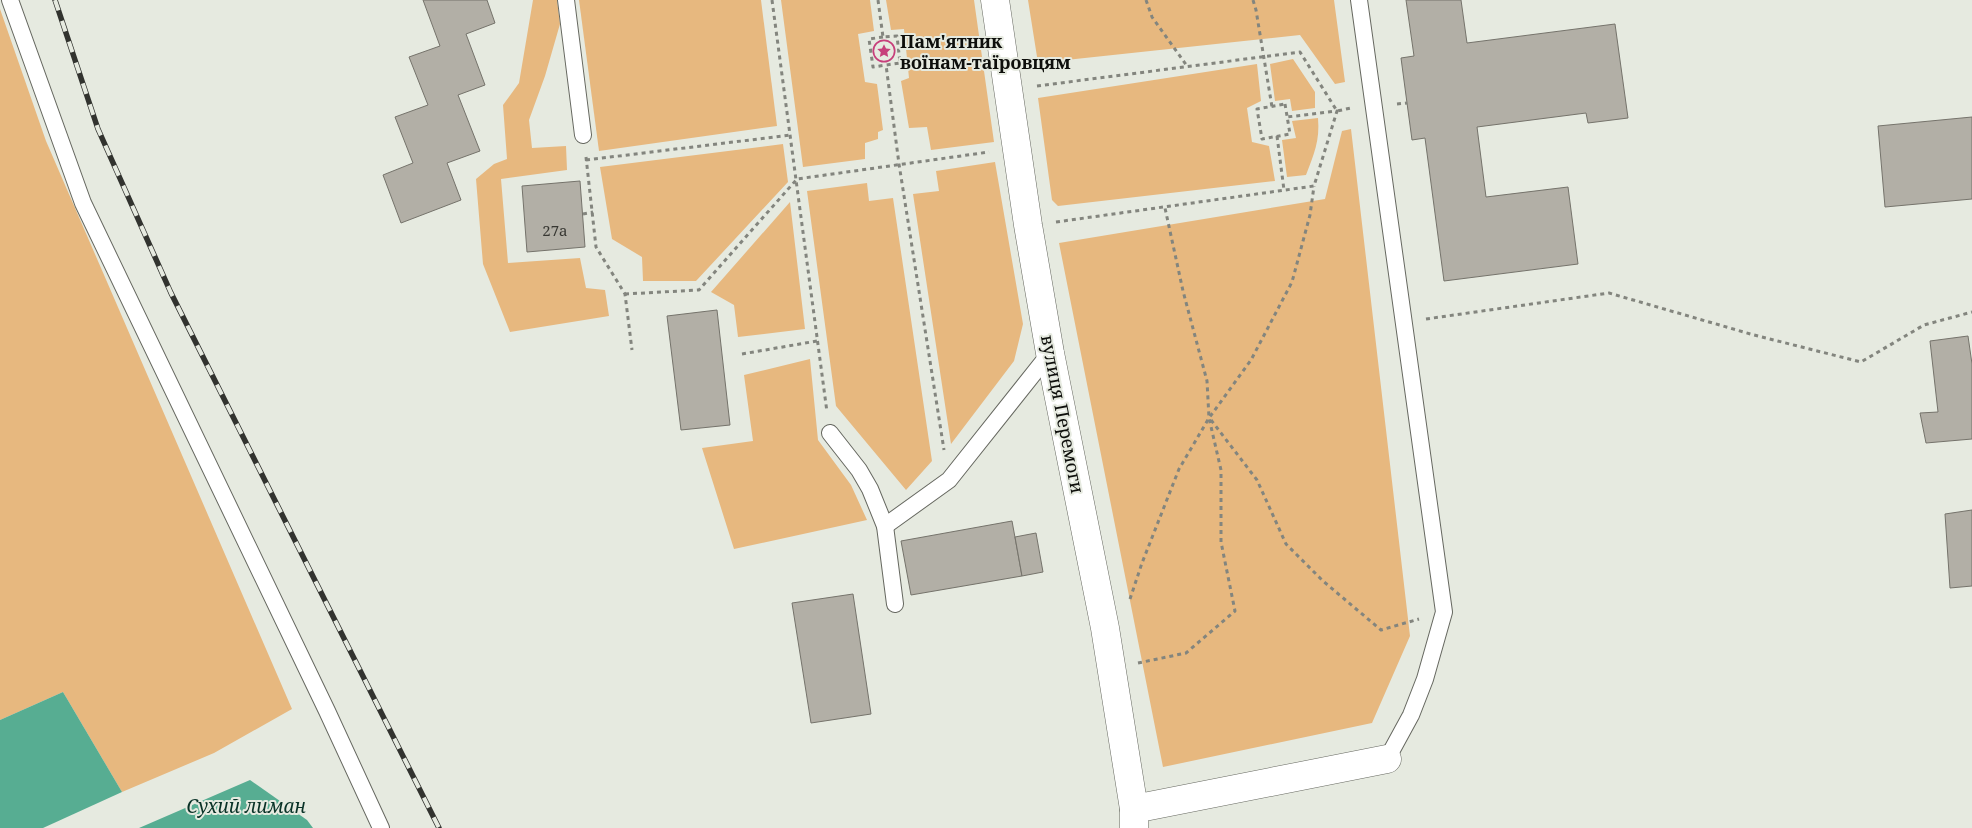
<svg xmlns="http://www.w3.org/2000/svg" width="1972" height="828" font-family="'Noto Serif',serif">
<rect width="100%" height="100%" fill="#e6eae0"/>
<g fill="#e7b87f">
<path d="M 533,0 L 557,0 L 560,24 L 545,76 L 529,120 L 532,148 L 566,146 L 567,170 L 501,179 L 508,263 L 580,258 L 586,288 L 605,290 L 609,316 L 510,332 L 483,264 L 476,179 L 494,164 L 507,159 L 503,105 L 519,83 Z"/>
<path d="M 579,0 L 761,0 L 777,126 L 599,151 Z"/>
<path d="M 781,0 L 870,0 L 874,31 L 858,34 L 865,82 L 877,84 L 883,130 L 878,132 L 878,139 L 865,143 L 865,159 L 803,167 Z"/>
<path d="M 886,0 L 974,0 L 994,142 L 931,150 L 927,127 L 909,128 L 901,81 L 909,78 L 904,29 L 891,30 Z"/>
<path d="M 1028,0 L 1334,0 L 1345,82 L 1335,84 L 1300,35 L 1038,63 Z"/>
<path d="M 0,9 L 46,141 L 292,709 L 214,753 L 122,792 L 63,692 L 0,720 Z"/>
<path d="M 1293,59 L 1315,92 L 1315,108 L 1292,111 L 1290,99 L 1275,101 L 1270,64 Z"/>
<path d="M 1257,64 L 1261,101 L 1247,108 L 1252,142 L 1269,146 L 1275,181 L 1058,206 L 1052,200 L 1038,98 Z"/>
<path d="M 1318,118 C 1320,141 1314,154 1306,175 L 1287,177 L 1282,140 L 1296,138 L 1292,121 Z"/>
<path d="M 1351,129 L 1410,636 L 1372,723 L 1163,767 L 1059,243 L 1325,199 L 1342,131 Z"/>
<path d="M 783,144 L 788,182 L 696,281 L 643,281 L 642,257 L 612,239 L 600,167 Z"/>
<path d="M 995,162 L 1023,324 L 1014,361 L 951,444 L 913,194 L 939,191 L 936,171 Z"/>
<path d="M 867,183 L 869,201 L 893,198 L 932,461 L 906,490 L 836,406 L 807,191 Z"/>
<path d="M 790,202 L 805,329 L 738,337 L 734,305 L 711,292 Z"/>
<path d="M 810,359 L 818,440 L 851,485 L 867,520 L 734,549 L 702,448 L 753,441 L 744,375 Z"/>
</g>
<g fill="#57ad92">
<path d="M 63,692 L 122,792 L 43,828 L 0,828 L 0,720 Z"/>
<path d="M 250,780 L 307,820 L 313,828 L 139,828 Z"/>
</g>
<g fill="#b2afa6" stroke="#75736b">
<path d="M 423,0 L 487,0 L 495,23 L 466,34 L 485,85 L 458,95 L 480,151 L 447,163 L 461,200 L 401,223 L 383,175 L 413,163 L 395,117 L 428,105 L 409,57 L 440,46 Z"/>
<path d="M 1406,0 L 1461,0 L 1467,43 L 1615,24 L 1628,118 L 1588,123 L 1586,113 L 1477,127 L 1486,197 L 1568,187 L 1578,264 L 1444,281 L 1425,138 L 1412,140 L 1407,103 L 1401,58 L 1414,56 Z"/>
<path d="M 1972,117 L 1972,199 L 1885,207 L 1878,126 Z"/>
<path d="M 580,181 L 585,247 L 527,252 L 522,186 Z"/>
<path d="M 717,310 L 730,425 L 681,430 L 667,316 Z"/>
<path d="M 1968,336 L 1972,364 L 1972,439 L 1926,443 L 1920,413 L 1938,412 L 1930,341 Z"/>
<path d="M 1972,510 L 1972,586 L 1950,588 L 1945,514 Z"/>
<path d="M 1012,521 L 1022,576 L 911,595 L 901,541 Z"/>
<path d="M 1036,533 L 1043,572 L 1022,576 L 1015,537 Z"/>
<path d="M 853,594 L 871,714 L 811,723 L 792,603 Z"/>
</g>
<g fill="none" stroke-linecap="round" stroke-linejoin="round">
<g stroke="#666860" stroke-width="18">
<g id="lane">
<path d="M 10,0 L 83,203 L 327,711 L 381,828"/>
<path d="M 566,0 L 583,135"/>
<path d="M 1359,0 L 1444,612 L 1425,679 L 1411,715 L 1387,759"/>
<path d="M 830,433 L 859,470 L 870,489 L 885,526 L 895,604"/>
<path d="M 885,526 L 949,480 L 1050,353"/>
</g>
</g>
<g stroke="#666860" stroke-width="29">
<g id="street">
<path d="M 995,0 L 1028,225 L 1050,353 L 1105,628 L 1134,809 L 1134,828"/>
<path d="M 1134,809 L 1387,759"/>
</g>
</g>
<g stroke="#83857e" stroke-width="3" stroke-dasharray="4 4" stroke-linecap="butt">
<path d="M 772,0 L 827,412"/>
<path d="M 878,0 L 883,37 L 897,36 L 900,63 L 886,65 L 899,164 L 944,450"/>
<path d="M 1146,0 L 1152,17 L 1187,66"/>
<path d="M 1253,0 L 1256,10 L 1272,107"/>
<path d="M 883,37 L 869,39 L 873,67 L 886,65"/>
<path d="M 1037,86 L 1300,52 L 1337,111 L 1351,108"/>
<path d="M 1285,104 L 1290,134 L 1262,139 L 1257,109 Z"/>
<path d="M 1397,104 L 1407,103"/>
<path d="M 1277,136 L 1284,190"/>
<path d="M 586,157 L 596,247 L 625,294 L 632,350"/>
<path d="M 586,160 L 791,135"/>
<path d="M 583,214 L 593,212"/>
<path d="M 1056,222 L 1314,186 L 1337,111 L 1287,117"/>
<path d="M 625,294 L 699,290 L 797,179 L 989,152"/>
<path d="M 1426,319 L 1609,293 L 1754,335 L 1861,362 L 1924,325 L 1972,312"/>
<path d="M 742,354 L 817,341"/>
<path d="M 1211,420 L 1257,480 L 1286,544 L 1323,581 L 1381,630 L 1419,619"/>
<path d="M 1130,599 L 1142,563 L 1179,469 L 1209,418 L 1251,360 L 1292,282 L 1310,215 L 1314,186"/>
<path d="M 1138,663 L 1186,653 L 1235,611 L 1221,542 L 1221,470 L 1209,418 L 1207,381 L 1183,291 L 1165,208"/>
</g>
<use href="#lane" stroke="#fff" stroke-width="16"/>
<use href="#street" stroke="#fff" stroke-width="28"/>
<g stroke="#32332f" stroke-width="5.5">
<path id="rail" d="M 55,0 L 98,129 L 171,293 L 439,828"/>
</g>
<use href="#rail" stroke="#e6eae0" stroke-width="4" stroke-dasharray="11" stroke-linecap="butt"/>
</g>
<defs>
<g id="sight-ring" transform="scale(1.125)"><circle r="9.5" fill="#e6eae0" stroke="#c73f7b" stroke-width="1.5"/><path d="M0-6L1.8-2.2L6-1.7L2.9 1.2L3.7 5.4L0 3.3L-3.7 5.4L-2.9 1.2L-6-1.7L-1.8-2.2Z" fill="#c73f7b"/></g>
</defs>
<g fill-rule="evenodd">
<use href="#sight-ring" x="884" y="51"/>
</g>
<g text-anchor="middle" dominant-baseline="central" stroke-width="4" stroke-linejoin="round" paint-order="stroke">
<g font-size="15" fill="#373732">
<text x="555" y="230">27а</text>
</g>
<g font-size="18" font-weight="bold" fill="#0e0f0c" stroke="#e6eae0" text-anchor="start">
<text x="900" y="41">Пам'ятник<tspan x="900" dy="21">воїнам-таїровцям</tspan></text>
</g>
<g font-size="18" fill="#0e0f0c" stroke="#e6eae0">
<text transform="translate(1063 414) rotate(79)">вулиця Перемоги</text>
</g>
<g font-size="19" font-style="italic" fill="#093227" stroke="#e6eae0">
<text x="246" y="806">Сухий лиман</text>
</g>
</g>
</svg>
